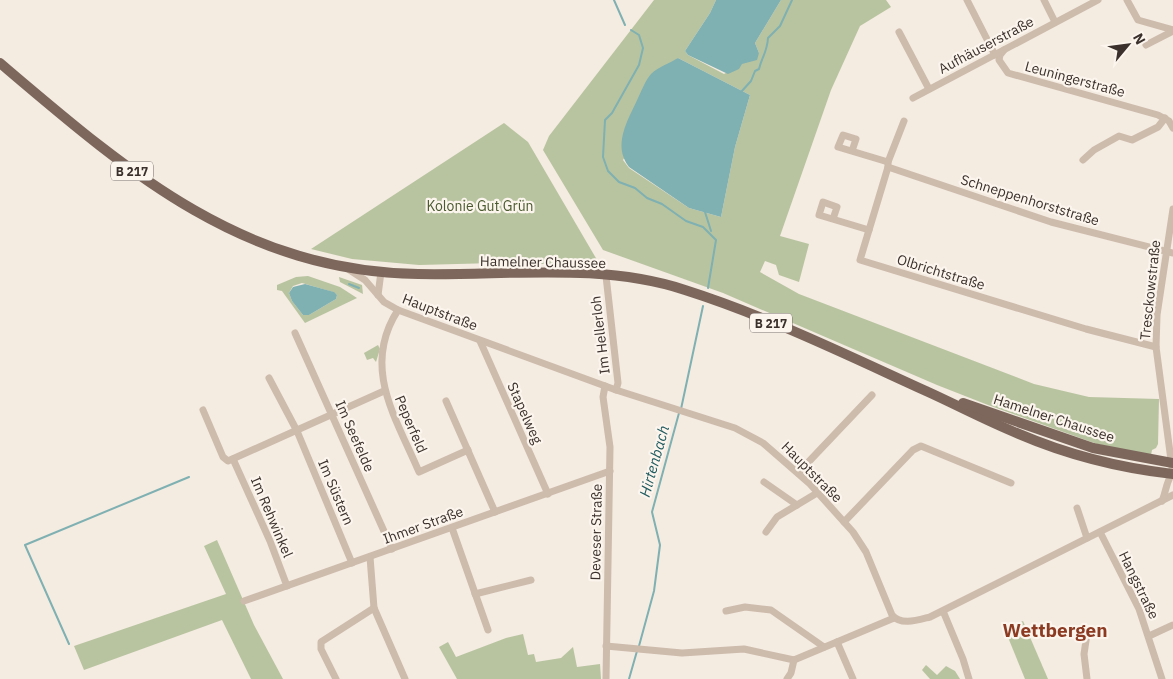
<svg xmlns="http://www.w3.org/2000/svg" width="1173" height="679" font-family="'IBM Plex Sans',sans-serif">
<rect width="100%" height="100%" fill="#f4ebe1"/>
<g fill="#b8c4a0" fill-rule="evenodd">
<path d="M 654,0 L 716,0 L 710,13 L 685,51 L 688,55 L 724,74 L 759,53 L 755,43 L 781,0 L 886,0 L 891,7 L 860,26 L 831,90 L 780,236 L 809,244 L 799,282 L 779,275 L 776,265 L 765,261 L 760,272 L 799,294 L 1034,384 L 1089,397 L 1159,399 L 1158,444 L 1156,448 L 1152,450 L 1151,455 L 1097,444 L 988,405 L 937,385 L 723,293 L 603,250 L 543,150 L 549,136 ZM 678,58 L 750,95 L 735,147 L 721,217 L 689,208 L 629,168 L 623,160 Z"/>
<path d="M 504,123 L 528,142 L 600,265 L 495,263 L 419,265 L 352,259 L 311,249 Z"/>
<path d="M 308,276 L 340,287 L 357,298 L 305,323 L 282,291 L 277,290 L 277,285 L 296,277 ZM 302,283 L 333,292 L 337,295 L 336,299 L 309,315 L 303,315 L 292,301 L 289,293 L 293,286 Z"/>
<path d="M 339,277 L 362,285 L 363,294 L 340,282 Z"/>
<path d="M 378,345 L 380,349 L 376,362 L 373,358 L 367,360 L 364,353 Z"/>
<path d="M 217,540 L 254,625 L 283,679 L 251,679 L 222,620 L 84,670 L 74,646 L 226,594 L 204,546 Z"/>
<path d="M 1023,621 L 1048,679 L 1025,679 L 1005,630 Z"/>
<path d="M 523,634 L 528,655 L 534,654 L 536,662 L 561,658 L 573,647 L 577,667 L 600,664 L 601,679 L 457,679 L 439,647 L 448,642 L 456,657 L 506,638 Z"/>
<path d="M 926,665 L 937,675 L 946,666 L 955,671 L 960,679 L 930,679 L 922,670 Z"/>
</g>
<g fill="#7fb0b2">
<path d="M 716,0 L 781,0 L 755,43 L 759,53 L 757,60 L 742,64 L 739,69 L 728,74 L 688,55 L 685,51 L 710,13 Z"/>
<path d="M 678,58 L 750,95 L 735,147 L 721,217 L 689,208 L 629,167 C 612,145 628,120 638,98 C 642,90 645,81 651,74 C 658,67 670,63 678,58 Z"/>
<path d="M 305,284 L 334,292 L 337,295 L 336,299 L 309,315 L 303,315 L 292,301 L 289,293 L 293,287 Z"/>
</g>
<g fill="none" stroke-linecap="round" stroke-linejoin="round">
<g stroke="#7fb0b2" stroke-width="2">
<path d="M 614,0 L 625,25"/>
<path d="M 631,30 L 639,35 L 643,48 L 639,65 L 612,113 L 605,120 L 603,157 L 608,171 L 619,182 L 635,188 L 647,198 L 662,204 L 686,221 L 703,227 L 716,240 L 708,288"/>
<path d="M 741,92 L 751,81 L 755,71 L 759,69 C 762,56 767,53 768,38 L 780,26 L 792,0"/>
<path d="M 705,212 L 711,231"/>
<path d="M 349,284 L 359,288"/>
<path d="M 681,409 L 703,306"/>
<path d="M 69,644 L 25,545 L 189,477"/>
<path d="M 639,646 L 654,591 L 660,545 L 652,512 L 679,413"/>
<path d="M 629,679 L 637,651"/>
</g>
<g stroke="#cdbbac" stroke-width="7">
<path d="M 967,0 L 995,55"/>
<path d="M 1044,0 L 1055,22"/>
<path d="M 1127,0 L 1138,20 L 1173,30"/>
<path d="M 899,32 L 929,89"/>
<path d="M 1146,45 L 1173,31"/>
<path d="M 1004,50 L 1000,55 L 999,60 L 1008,73 L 1158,115 L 1169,121 L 1173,128"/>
<path d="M 913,98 L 1098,0"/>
<path d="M 904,121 L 888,162 L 888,167 L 860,260 L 1086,329 L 1156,347"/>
<path d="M 852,151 L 856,139 L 843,135 L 838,147 L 888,162"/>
<path d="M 1083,160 L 1094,150 L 1119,136 L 1132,140 L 1158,127 L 1165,118"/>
<path d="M 888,167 L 1051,222 L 1173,253"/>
<path d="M 1173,209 L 1157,315 L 1156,347 L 1173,475"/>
<path d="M 833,219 L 837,207 L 823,202 L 819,215 L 869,230"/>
<path d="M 348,269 L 365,280 L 384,302 L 398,310 L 616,390 L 735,428 L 763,443 L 809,483 L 853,532 L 866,552 L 892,615 C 901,626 918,620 930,617 L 1173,495"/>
<path d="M 606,276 L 618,383 L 616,390"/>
<path d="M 378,295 L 381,272"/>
<path d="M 398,310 C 361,367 396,418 419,472 L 468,450"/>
<path d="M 295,333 L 392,549"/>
<path d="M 480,341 L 548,494"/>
<path d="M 269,378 L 297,431 L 352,563"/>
<path d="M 605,386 L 603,397 L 610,447 L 606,679"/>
<path d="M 446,401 L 495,512"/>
<path d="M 203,410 L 223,457 L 228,461 L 384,391"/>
<path d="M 233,459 L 270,541 L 287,586"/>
<path d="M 798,473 L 872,395"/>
<path d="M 764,482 L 797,505"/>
<path d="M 1162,501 C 1166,492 1166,482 1172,474"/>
<path d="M 1077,508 L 1087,538"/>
<path d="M 844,522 L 913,450 L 921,446 L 1011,483"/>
<path d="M 452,528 L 488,630"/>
<path d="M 766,532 L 777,517 L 817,493"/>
<path d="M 1100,532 L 1139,609 L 1162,679"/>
<path d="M 370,557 L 374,608 L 405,679"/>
<path d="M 475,594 L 531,580"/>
<path d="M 244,601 L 610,471"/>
<path d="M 726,611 L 745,607 L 771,610 L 824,647"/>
<path d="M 943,611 L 963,659 L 969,679"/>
<path d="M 1087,634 L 1084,654 L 1087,679"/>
<path d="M 1149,636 L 1173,625"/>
<path d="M 837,642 L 853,679"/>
<path d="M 606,646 L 682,653 L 744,649 L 794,660"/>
<path d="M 794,660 L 894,618"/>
<path d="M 336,679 L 321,649 L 321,642 L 374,608"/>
<path d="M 787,679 L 791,673 L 794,660"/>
</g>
<g stroke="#7d675c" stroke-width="10">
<path d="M 0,63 C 127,171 241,271 418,274 C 505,276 600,262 685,290 C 767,316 847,355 926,391 C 957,405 987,421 1019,434 C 1068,455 1120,468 1173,474"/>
<path d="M 963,403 L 1093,448 L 1173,463"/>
</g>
</g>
<g text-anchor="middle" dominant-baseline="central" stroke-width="4.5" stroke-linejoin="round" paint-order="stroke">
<g fill="#fbf5ee" stroke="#756b66" stroke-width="1">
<rect x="111" y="161.5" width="42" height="19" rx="4"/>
<rect x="750" y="313.5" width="42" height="19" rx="4"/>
</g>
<g font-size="12" font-weight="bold" fill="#3b302b">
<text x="132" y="171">B 217</text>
<text x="771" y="323">B 217</text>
</g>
<g font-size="14" fill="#3b302b" stroke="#fbf5ee">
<text transform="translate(986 45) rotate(-28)">Aufhäuserstraße</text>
<text transform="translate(1075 79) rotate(15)">Leuningerstraße</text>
<text transform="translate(1030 200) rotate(17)">Schneppenhorststraße</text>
<text transform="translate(543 262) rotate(1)">Hamelner Chaussee</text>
<text transform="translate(941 272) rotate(17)">Olbrichtstraße</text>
<text transform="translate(1150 290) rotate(-84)">Tresckowstraße</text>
<text transform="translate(440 312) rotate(21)">Hauptstraße</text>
<text transform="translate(600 335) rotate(-97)">Im Hellerloh</text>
<text transform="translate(525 413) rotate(66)">Stapelweg</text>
<text transform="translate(1054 418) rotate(18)">Hamelner Chaussee</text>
<text transform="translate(411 424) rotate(67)">Peperfeld</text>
<text transform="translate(355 436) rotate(66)">Im Seefelde</text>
<text transform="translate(812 472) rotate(45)">Hauptstraße</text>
<text transform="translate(336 492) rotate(67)">Im Süstern</text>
<text transform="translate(272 517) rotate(67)">Im Rehwinkel</text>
<text transform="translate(423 525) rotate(-20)">Ihmer Straße</text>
<text transform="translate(596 532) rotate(-89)">Deveser Straße</text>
<text transform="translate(1139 585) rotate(64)">Hangstraße</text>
</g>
<g font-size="14" fill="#4a5a2e" stroke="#fbf5ee">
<text x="480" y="206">Kolonie Gut Grün</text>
</g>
<g font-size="15" font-style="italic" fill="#1f5a5e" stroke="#fbf5ee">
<text transform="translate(654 461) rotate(-74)">Hirtenbach</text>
</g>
<g font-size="19" font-weight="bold" fill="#8c3b22" stroke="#fbf5ee">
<text x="1055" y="630">Wettbergen</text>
</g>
</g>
<g transform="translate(1128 45) rotate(61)" stroke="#fbf5ee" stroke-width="4" paint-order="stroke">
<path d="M0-4L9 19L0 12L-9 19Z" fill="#3b302b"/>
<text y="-8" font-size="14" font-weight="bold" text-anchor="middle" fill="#3b302b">N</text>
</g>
</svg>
